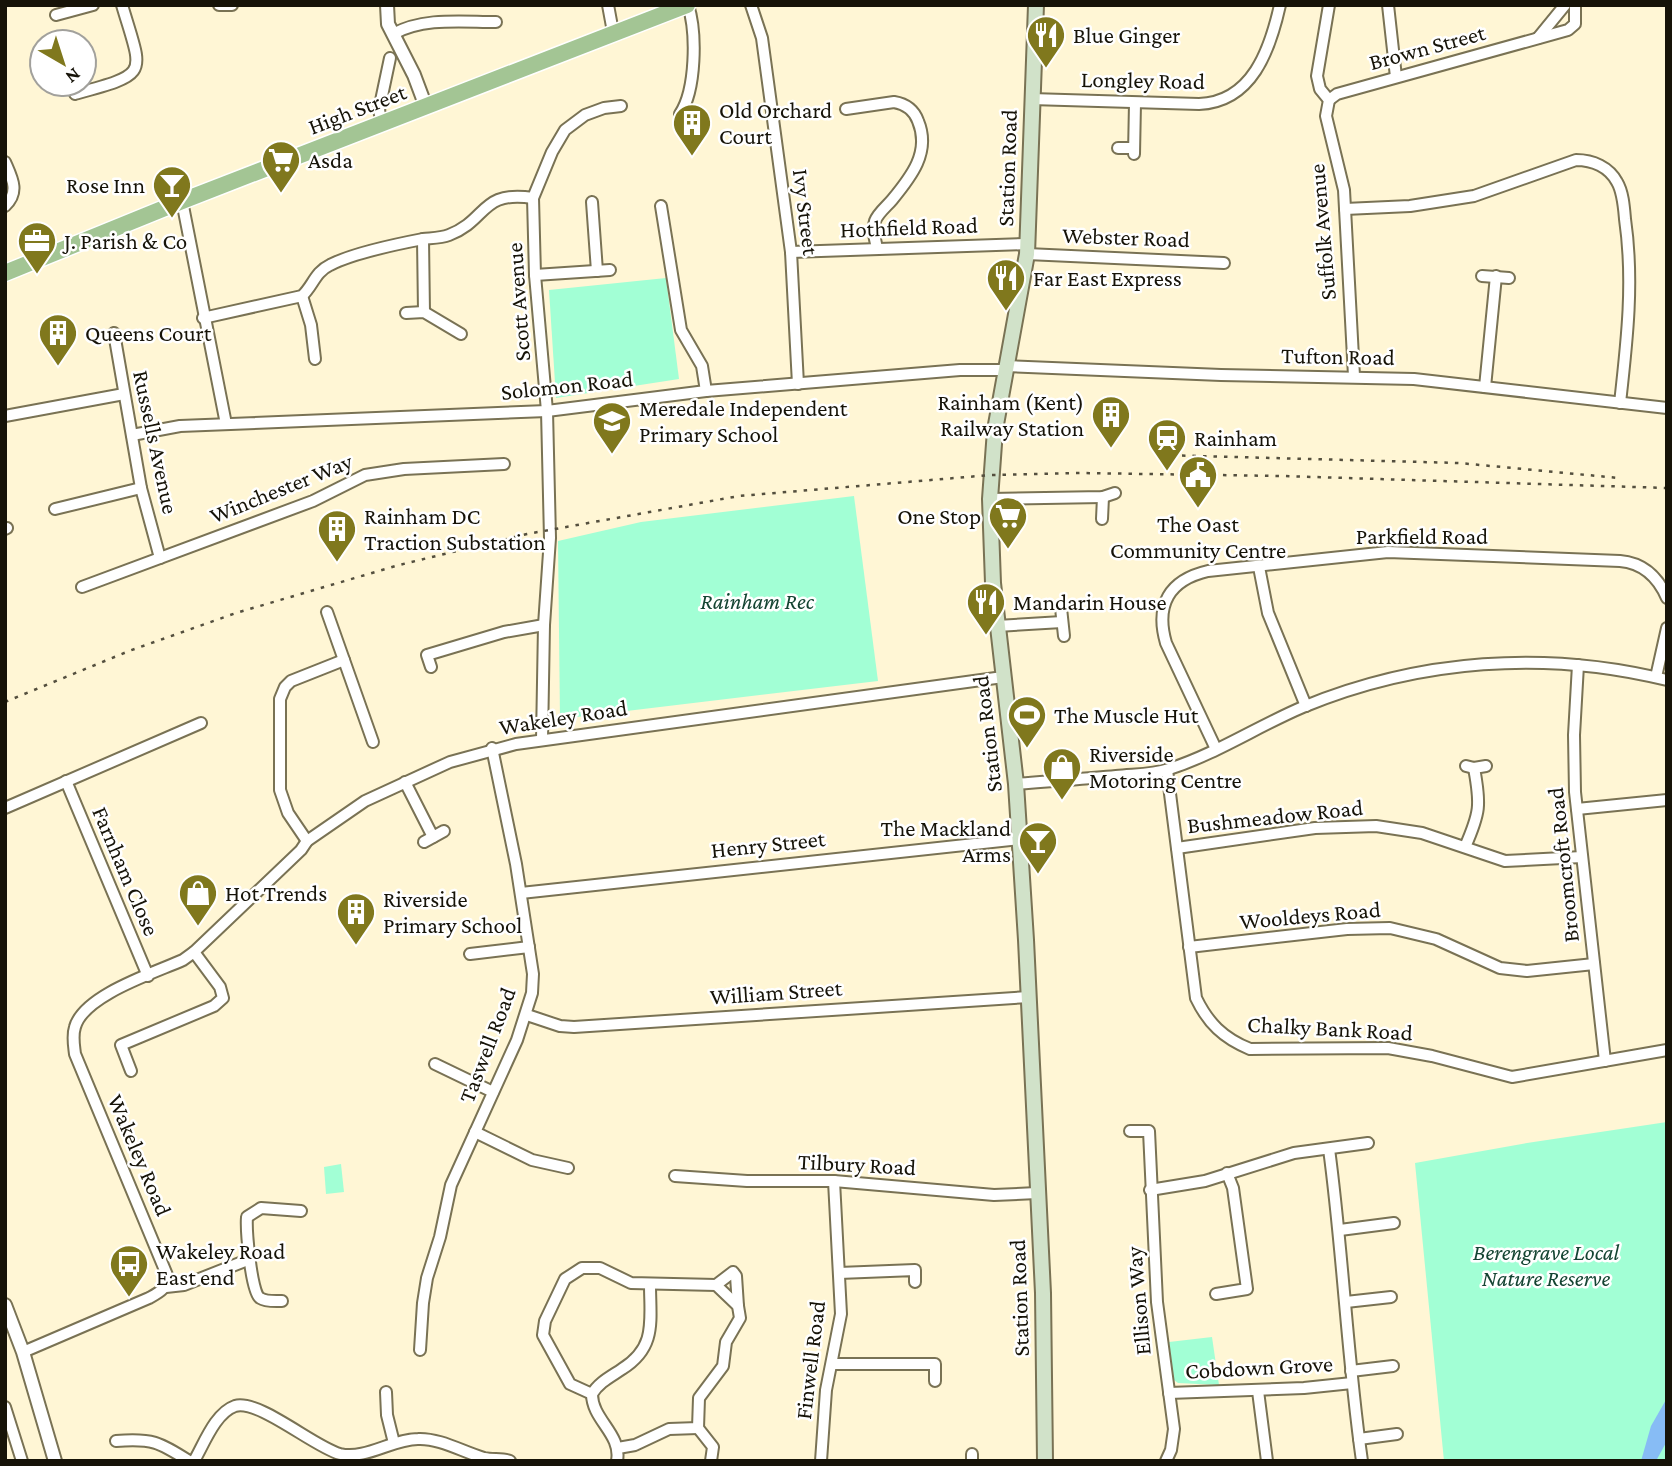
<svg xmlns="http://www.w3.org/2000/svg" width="1672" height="1466" font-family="'Crimson Pro',serif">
<rect width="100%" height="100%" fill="#fff6d5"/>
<g fill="#a2ffd5">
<path d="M 666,278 L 679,379 L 556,398 L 549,290 Z"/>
<path d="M 854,496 L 878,681 L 560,719 L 558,541 L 641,522 Z"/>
<path d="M 1667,1122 L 1667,1461 L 1444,1461 L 1415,1163 L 1527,1143 Z"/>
<path d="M 341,1164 L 344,1192 L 326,1194 L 324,1167 Z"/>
<path d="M 1212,1337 L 1219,1385 L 1178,1383 L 1174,1380 L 1169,1342 Z"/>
</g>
<path fill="#87bcf5" d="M 1667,1398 L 1667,1441 L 1656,1461 L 1641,1461 L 1651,1426 Z"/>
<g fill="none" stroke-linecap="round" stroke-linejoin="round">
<g stroke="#797254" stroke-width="14">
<g id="minor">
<path d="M 219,5 L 232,5"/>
<path d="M 608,5 L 613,32"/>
<path d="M 751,5 L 762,38 L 791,252 L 798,384"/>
<path d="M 1329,5 L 1317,76 L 1320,89 L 1329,100 L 1326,116 L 1344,190 L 1354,376"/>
<path d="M 1388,5 L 1396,77"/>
<path d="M 56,15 L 93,5"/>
<path d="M 393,34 C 424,17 462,22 496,22"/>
<path d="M 1538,38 L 1565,5"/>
<path d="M 75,94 C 151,73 143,76 122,5"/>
<path d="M 1031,99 L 1199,104 C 1252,102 1270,50 1280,5"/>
<path d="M 1329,100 L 1337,94 L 1568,30 L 1575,24 L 1575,5"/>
<path d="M 846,109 L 894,102 C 906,104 914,110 918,121 C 931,152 911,177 892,200 C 887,206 878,213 875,221 C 872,230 875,239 877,248"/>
<path d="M 680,114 C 696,90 697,33 688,5"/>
<path d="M 382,124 L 379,110 L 390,58"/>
<path d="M 1118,148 L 1134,148"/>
<path d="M 1134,154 L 1135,103"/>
<path d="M 5,162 C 12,178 20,192 5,206"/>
<path d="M 182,201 L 226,424"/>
<path d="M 592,202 L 597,271"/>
<path d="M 661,206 L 681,330 L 702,366 L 706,391"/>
<path d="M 1345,209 L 1410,206 L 1474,196 L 1576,160 C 1593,160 1609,167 1617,182 C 1623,192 1624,207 1625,219 C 1634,281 1627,341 1620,403"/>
<path d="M 423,239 L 424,312"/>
<path d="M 791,252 L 1027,244"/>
<path d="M 1027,254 L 1224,263"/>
<path d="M 535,275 L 610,270"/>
<path d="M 1482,276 L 1509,278"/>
<path d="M 302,296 L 311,325 L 315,359"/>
<path d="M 406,313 L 424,312 L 461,334"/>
<path d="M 203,318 L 302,296 C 313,286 315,272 330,265 C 353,253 397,244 423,239 C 432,238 441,238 449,235 C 488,220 480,190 533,198"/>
<path d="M 114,333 L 141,488 L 160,558"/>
<path d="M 1006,366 L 1221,375 L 1414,379 L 1667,408"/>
<path d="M 1485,387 L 1496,276"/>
<path d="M 5,416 L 124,394"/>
<path d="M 132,435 L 180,426 L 547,411 L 706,391 L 960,370 L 1006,370"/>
<path d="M 990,499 L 1103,497 L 1115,493"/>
<path d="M 55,509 L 141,488"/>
<path d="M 1102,519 L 1103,497"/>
<path d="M 5,529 L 7,528"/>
<path d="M 1259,567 L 1268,613 L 1306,706"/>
<path d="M 82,587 L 313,501 L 365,475 L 404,469 L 504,464"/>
<path d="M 1061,608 L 1064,636"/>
<path d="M 327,612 L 373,742"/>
<path d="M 997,626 L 1062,622"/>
<path d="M 1578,665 L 1574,735 L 1575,792 L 1605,1061"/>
<path d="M 431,667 L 427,655 L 504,632 L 544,625"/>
<path d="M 1656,677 L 1667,628"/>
<path d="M 542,739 L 544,625 L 550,538 L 547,411 L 535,275 L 533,198 L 552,152 L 565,130 L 585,115 L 604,108 L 621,106"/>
<path d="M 1216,749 L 1166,643 C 1155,605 1169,580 1208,571 L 1388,552 L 1620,561 C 1643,563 1658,577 1667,598"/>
<path d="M 1466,766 L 1474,768 L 1486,766"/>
<path d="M 1167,770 L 1196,998 C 1208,1023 1223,1038 1250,1049 L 1388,1048 L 1432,1056 L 1512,1077 L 1667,1050"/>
<path d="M 66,781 L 148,976"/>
<path d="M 405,782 L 433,837"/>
<path d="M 1016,784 C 1049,781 1083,779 1116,776 C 1134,774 1152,775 1169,769 C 1216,754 1258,726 1303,707 C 1419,659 1546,650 1667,680"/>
<path d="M 5,808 L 201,723"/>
<path d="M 1577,809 L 1667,800"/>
<path d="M 307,841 L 288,813 L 280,790 L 280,699 L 285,687 L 291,681 L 344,660"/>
<path d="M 424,842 L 444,831"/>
<path d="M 1465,847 C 1480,813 1481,805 1474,768"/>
<path d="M 1177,848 L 1315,828 L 1376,826 L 1422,833 L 1505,861 L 1582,857"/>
<path d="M 521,893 L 1020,839"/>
<path d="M 1189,947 L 1347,929 L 1390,928 L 1436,939 L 1500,968 L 1527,971 L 1594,964"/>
<path d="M 470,954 L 529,947"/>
<path d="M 527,1015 L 560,1026 L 574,1027 L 1029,997"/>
<path d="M 435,1064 L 493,1092"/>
<path d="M 131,1071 L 121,1045 L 214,1006 L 223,998 L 220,987 L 194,952"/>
<path d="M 1130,1131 L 1149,1131 L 1157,1302 L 1174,1429 L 1171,1450 L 1166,1461"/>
<path d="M 475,1132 L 532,1160 L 568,1168"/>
<path d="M 1329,1149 C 1343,1252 1347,1357 1362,1461"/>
<path d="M 675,1176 L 747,1181 L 834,1181 L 994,1195 L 1037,1193"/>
<path d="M 1150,1190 L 1205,1181 L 1294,1153 L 1368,1143"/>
<path d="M 1340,1230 L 1394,1223"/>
<path d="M 839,1273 L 915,1270 L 915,1282"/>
<path d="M 716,1285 L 733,1272 L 736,1276 L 738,1306"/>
<path d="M 166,1287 L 184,1285 L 250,1259"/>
<path d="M 1216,1294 L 1247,1289 L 1233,1188 L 1227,1173"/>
<path d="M 282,1301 C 276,1301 266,1302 260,1298 C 251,1293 246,1229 247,1217 L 261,1208 L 301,1211"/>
<path d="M 1346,1302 L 1391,1297"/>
<path d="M 420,1350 L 423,1303 L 427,1278 L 440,1237 L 451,1185 L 517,1040 L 532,993 L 533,974 L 516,864 L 492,748"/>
<path d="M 23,1352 L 149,1298 C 160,1292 167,1289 167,1275 L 75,1054 C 74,1045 72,1036 75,1027 C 84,995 154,973 183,960 L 194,952 L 301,850 L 307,841 L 365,801 L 450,762 L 516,744 L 1003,677"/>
<path d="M 832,1364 L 935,1364 L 935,1381"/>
<path d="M 1351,1371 L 1393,1366"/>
<path d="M 1258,1391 L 1267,1461"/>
<path d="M 386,1392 L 387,1415 L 394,1443"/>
<path d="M 1169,1393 L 1304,1388 L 1352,1383"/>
<path d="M 592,1394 L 570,1384 L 543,1335 L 545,1321 L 565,1279 L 582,1268 L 600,1268 L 631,1283 L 716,1285 L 738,1306 L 740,1318 L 726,1342 L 723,1366 L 699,1398 L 698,1428 L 669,1429 L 635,1445 L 618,1448"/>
<path d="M 5,1407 L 22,1461"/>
<path d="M 698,1428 L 713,1447 L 711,1461"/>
<path d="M 1359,1439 L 1397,1434"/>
<path d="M 116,1441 C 152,1438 159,1442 189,1461"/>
<path d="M 194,1461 C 204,1444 215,1413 235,1406 C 259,1399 314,1447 340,1454 C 366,1460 392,1439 418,1439 C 440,1438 463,1452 484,1458 C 493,1460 502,1458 510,1461"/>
<path d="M 617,1461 C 622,1434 592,1420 592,1394 C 599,1382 612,1376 622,1369 C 657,1347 650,1321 650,1284"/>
<path d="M 821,1461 L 826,1390 L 841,1314 L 834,1181"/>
<path d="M 972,1461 L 972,1454"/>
</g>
</g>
<g stroke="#797254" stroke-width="16">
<g id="tertiary">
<path d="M 387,5 L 388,24 L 414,75 L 426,107"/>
<path d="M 5,1305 L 23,1352 L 55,1461"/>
</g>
</g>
<g stroke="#797254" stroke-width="18">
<path id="secondary" d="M 1036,5 L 1027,254 L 995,430 L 990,499 L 993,583 L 1016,784 L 1026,940 L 1043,1293 L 1045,1461"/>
</g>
<g stroke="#fff" stroke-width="19">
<path id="primary" d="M 5,273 L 182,201 L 687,5"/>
</g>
<use href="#minor" stroke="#fff" stroke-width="10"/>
<use href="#tertiary" stroke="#fff" stroke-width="12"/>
<use href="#secondary" stroke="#d1e2c9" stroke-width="14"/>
<use href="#primary" stroke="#a3c594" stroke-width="16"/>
<g stroke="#544f3e" stroke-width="2.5" stroke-dasharray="3.5 7" stroke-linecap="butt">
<path d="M 1161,455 L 1459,463 L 1619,478"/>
<path d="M 5,702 L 129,651 L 236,613 L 399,565 L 527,534 L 739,496 L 991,475 L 1080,473 L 1282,476 L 1667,488"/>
</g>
</g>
<defs>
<g id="restaurant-pin" transform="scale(2.0125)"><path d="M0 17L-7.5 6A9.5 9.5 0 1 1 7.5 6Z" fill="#80781d" stroke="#fff"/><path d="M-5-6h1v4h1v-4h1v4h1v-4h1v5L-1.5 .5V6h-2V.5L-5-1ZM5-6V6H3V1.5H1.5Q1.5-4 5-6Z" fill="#fff"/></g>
<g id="building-pin" transform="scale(2.0125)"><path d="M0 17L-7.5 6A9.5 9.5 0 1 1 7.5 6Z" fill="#80781d" stroke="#fff"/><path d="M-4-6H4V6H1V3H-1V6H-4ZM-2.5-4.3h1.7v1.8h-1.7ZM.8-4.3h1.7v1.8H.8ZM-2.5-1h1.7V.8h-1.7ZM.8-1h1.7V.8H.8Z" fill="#fff"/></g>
<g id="supermarket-pin" transform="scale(2.0125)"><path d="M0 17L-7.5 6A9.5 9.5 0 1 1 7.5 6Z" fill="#80781d" stroke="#fff"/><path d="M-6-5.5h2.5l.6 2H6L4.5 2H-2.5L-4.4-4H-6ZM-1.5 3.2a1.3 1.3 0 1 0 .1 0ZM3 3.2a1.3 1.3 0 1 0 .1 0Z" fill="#fff"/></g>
<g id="bar-pin" transform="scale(2.0125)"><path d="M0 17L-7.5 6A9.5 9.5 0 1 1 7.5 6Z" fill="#80781d" stroke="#fff"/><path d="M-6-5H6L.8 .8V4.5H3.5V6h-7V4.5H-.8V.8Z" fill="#fff"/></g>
<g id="office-pin" transform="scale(2.0125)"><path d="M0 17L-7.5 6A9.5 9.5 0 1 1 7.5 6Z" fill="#80781d" stroke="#fff"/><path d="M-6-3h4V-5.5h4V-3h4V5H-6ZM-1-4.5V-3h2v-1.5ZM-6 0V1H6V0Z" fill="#fff"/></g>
<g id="school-pin" transform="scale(2.0125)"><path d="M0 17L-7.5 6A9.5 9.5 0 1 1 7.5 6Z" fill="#80781d" stroke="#fff"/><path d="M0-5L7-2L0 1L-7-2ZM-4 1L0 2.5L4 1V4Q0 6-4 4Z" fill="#fff"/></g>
<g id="station-pin" transform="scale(2.0125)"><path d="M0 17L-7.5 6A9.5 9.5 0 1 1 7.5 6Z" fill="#80781d" stroke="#fff"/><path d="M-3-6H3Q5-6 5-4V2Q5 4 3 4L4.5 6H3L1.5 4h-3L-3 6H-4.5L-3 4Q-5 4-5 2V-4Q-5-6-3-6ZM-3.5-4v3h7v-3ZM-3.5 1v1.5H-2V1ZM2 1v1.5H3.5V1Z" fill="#fff"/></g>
<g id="civic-pin" transform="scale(2.0125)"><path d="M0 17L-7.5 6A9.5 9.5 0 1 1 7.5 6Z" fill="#80781d" stroke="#fff"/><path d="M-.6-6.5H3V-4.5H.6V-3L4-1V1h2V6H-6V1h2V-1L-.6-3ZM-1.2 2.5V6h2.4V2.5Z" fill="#fff"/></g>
<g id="stadium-pin" transform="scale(2.0125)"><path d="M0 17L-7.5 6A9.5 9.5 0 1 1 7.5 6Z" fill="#80781d" stroke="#fff"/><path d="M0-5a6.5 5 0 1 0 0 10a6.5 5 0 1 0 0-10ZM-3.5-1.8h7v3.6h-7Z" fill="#fff"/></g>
<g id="shop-pin" transform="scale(2.0125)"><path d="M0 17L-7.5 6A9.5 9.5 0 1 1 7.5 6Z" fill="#80781d" stroke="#fff"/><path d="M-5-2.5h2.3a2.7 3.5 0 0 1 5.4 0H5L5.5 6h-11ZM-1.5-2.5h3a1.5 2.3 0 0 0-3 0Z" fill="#fff"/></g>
<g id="bus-pin" transform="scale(2.0125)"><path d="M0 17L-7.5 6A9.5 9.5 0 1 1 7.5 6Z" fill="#80781d" stroke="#fff"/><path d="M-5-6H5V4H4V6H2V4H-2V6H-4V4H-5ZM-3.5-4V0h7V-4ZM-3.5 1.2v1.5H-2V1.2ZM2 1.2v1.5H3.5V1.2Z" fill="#fff"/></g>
</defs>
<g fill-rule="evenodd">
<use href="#restaurant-pin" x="1046" y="35"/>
<use href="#building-pin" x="692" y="123"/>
<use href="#supermarket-pin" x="281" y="160"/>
<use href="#bar-pin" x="172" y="185"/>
<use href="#office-pin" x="37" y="241"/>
<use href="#restaurant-pin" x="1006" y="278"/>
<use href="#building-pin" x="58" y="333"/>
<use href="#building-pin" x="1111" y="415"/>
<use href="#school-pin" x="612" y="421"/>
<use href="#station-pin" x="1167" y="438"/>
<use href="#civic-pin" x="1198" y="475"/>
<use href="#supermarket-pin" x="1008" y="516"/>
<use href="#building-pin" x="337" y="529"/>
<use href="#restaurant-pin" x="986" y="602"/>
<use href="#stadium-pin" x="1027" y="715"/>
<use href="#shop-pin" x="1062" y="767"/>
<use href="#bar-pin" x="1038" y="841"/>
<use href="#shop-pin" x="198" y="893"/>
<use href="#building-pin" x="356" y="912"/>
<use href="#bus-pin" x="129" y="1264"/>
</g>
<g text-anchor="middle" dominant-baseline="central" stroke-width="5" stroke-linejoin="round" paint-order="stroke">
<g font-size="23" fill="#161308" stroke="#fff" text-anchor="start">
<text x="1073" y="35">Blue Ginger</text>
<text x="719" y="110">Old Orchard<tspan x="719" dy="26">Court</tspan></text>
<text x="308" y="160">Asda</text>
<text x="145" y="185" text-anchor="end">Rose Inn</text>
<text x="64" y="241">J. Parish &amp; Co</text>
<text x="1033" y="278">Far East Express</text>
<text x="85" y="333">Queens Court</text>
<text x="1084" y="402" text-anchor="end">Rainham (Kent)<tspan x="1084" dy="26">Railway Station</tspan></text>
<text x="639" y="408">Meredale Independent<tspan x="639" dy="26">Primary School</tspan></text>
<text x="1194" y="438">Rainham</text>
<text x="364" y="516">Rainham DC<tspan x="364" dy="26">Traction Substation</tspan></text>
<text x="981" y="516" text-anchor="end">One Stop</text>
<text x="1198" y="524" text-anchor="middle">The Oast<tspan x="1198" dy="26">Community Centre</tspan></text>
<text x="1013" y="602">Mandarin House</text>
<text x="1054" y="715">The Muscle Hut</text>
<text x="1089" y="754">Riverside<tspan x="1089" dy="26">Motoring Centre</tspan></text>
<text x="1011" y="828" text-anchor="end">The Mackland<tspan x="1011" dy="26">Arms</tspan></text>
<text x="225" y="893">Hot Trends</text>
<text x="383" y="899">Riverside<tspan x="383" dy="26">Primary School</tspan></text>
<text x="156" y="1251">Wakeley Road<tspan x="156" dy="26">East end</tspan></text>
</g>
<g font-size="23" fill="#161308" stroke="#fff">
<text transform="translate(1427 47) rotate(-15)">Brown Street</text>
<text transform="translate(1143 80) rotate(1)">Longley Road</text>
<text transform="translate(357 109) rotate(-21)">High Street</text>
<text transform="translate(1007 168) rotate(-88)">Station Road</text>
<text transform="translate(806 212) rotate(83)">Ivy Street</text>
<text transform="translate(909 227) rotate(-2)">Hothfield Road</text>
<text transform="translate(1322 232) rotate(-95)">Suffolk Avenue</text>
<text transform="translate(1126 237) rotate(2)">Webster Road</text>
<text transform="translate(518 302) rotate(-94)">Scott Avenue</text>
<text transform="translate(1338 356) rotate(1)">Tufton Road</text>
<text transform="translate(567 385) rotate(-6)">Solomon Road</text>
<text transform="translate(156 442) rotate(78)">Russells Avenue</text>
<text transform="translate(281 488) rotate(-22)">Winchester Way</text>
<text x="1422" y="536">Parkfield Road</text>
<text transform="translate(563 717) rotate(-9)">Wakeley Road</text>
<text transform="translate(987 734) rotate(-97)">Station Road</text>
<text transform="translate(1275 816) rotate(-6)">Bushmeadow Road</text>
<text transform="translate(768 844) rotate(-6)">Henry Street</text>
<text transform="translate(1563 865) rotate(-96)">Broomcroft Road</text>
<text transform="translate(126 871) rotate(67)">Farnham Close</text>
<text transform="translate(1310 915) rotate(-5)">Wooldeys Road</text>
<text transform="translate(776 992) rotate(-4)">William Street</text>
<text transform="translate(1330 1028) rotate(3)">Chalky Bank Road</text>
<text transform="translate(487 1045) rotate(-69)">Taswell Road</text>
<text transform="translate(140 1155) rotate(67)">Wakeley Road</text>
<text transform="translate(857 1164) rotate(3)">Tilbury Road</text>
<text transform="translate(1019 1298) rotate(-92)">Station Road</text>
<text transform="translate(1138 1301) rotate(-95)">Ellison Way</text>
<text transform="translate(810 1360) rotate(-83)">Finwell Road</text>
<text transform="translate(1259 1367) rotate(-3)">Cobdown Grove</text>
</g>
<g font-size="23" font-style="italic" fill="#144432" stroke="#fff">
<text x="757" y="601">Rainham Rec</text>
<text x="1546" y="1252">Berengrave Local<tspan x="1546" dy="26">Nature Reserve</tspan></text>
</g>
</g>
<rect width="1672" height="1466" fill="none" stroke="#161308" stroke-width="14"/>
<g transform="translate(63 63) rotate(141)"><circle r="33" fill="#ffffff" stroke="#a2a19c" stroke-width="2"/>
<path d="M0-5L12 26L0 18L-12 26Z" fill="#80781d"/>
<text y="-10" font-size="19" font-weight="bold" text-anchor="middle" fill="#161308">N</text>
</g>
</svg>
